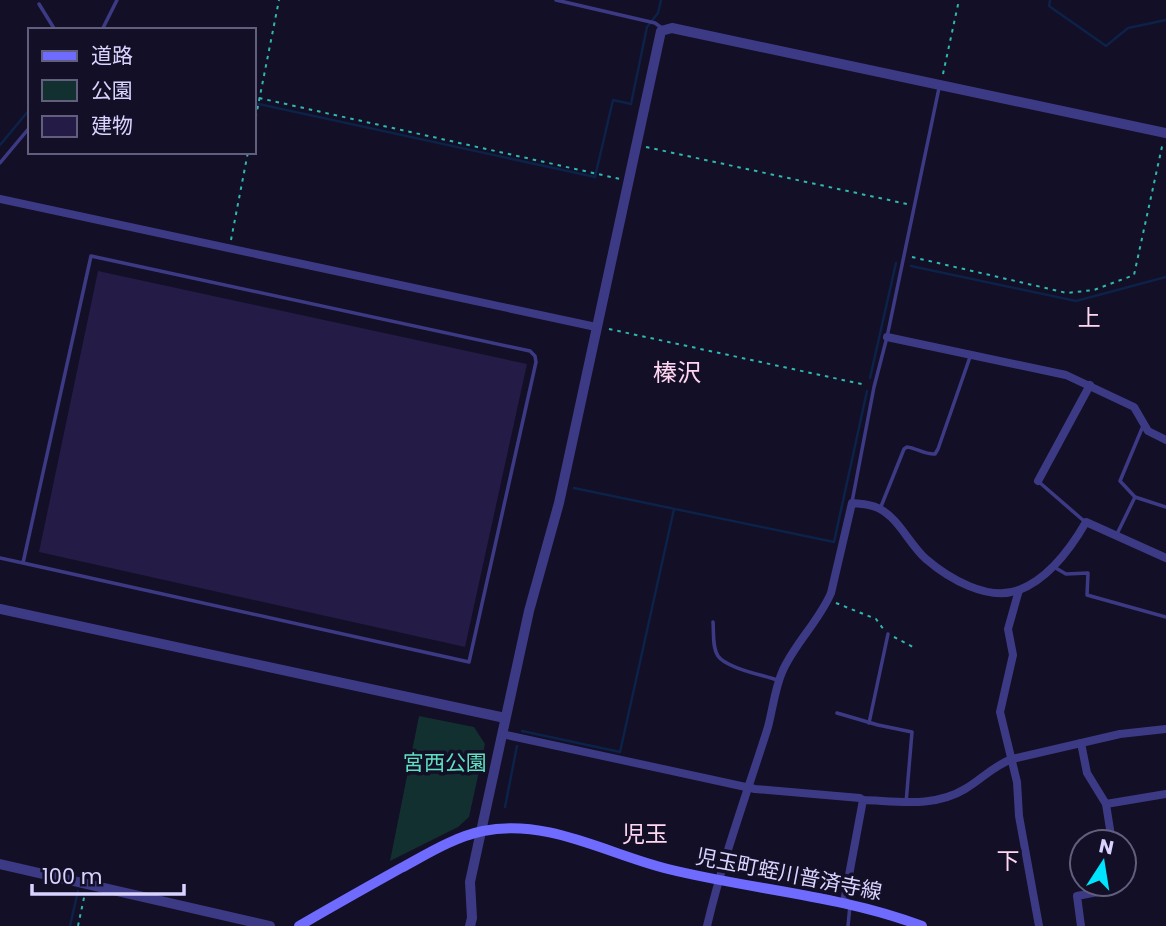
<svg xmlns="http://www.w3.org/2000/svg" width="1166" height="926" font-family="Poppins,'Noto Sans JP',sans-serif">
<rect width="100%" height="100%" fill="#130f26"/>
<path fill="#12302f" d="M 419,716 L 474,727 L 485,744 L 469,817 L 458,827 L 390,861 Z"/>
<g fill="none" stroke-linecap="round" stroke-linejoin="round">
<g stroke="#0c2248" stroke-width="2.5">
<path d="M 1050,0 L 1049,6 L 1106,46 L 1128,28 L 1166,20"/>
<path d="M 254,103 L 595,177 L 613,100 L 631,104 L 647,27 L 658,13 L 661,0"/>
<path d="M 0,145 L 30,109"/>
<path d="M 911,266 L 1076,301 L 1166,277"/>
<path d="M 870,378 L 896,263"/>
<path d="M 574,488 L 834,542 L 867,391"/>
<path d="M 522,731 L 620,752 L 674,509"/>
<path d="M 505,807 L 517,746"/>
<path d="M 70,926 L 78,891"/>
</g>
</g>
<path fill="#241b47" d="M 98,271 L 527,364 L 465,647 L 39,552 Z"/>
<g fill="none" stroke-linecap="round" stroke-linejoin="round">
<g stroke="#2fb8b0" stroke-width="2" stroke-dasharray="3.5 5" stroke-linecap="butt">
<path d="M 943,74 L 959,0"/>
<path d="M 259,98 L 620,179"/>
<path d="M 254,126 L 279,0"/>
<path d="M 646,147 L 907,204"/>
<path d="M 231,240 L 248,152"/>
<path d="M 912,257 L 1067,293 L 1094,290 L 1134,275 L 1163,142"/>
<path d="M 609,329 L 866,385"/>
<path d="M 836,603 L 876,619 L 884,630"/>
<path d="M 894,637 L 915,648"/>
<path d="M 78,926 L 85,893"/>
</g>
<g stroke="#3d3a85" stroke-width="3.5">
<path d="M 556,0 L 655,23 L 662,28"/>
<path d="M 39,4 L 55,30"/>
<path d="M 102,30 L 117,0"/>
<path d="M 0,163 L 30,127"/>
<path d="M 1143,426 L 1120,481 L 1135,497 L 1166,507"/>
<path d="M 1039,482 L 1084,521"/>
<path d="M 852,502 L 874,387 L 887,337 L 939,88"/>
<path d="M 880,509 L 904,449 L 907,447 C 916,448 926,455 935,454 L 938,449 L 970,357"/>
<path d="M 1116,536 L 1135,497"/>
<path d="M 0,558 L 23,563 L 469,662 L 536,362 L 535,356 L 530,351 L 91,256 L 23,563"/>
<path d="M 1054,567 L 1066,574 L 1088,573 L 1087,595 L 1166,617"/>
<path d="M 713,622 C 714,633 712,647 718,656 C 726,668 763,675 777,680"/>
<path d="M 837,713 L 878,725 L 912,732 L 906,803"/>
<path d="M 869,723 L 888,634"/>
<path d="M 848,926 L 850,905"/>
</g>
<g stroke="#3d3a85" stroke-width="8">
<path d="M 0,199 L 596,327"/>
<path d="M 887,337 L 1066,375 L 1134,407 L 1148,431 L 1166,440"/>
<path d="M 1038,481 L 1090,385"/>
<path d="M 1019,590 L 1008,629 L 1013,655 L 1000,712 L 1017,782 L 1019,816 L 1039,926"/>
<path d="M 502,734 L 755,789 L 860,798 L 863,800 C 897,801 934,808 965,789 C 982,779 993,766 1012,759 L 1120,734 L 1166,729"/>
<path d="M 1081,743 L 1087,773 L 1106,804 L 1166,794"/>
<path d="M 1106,804 L 1112,842"/>
<path d="M 844,902 L 863,800"/>
<path d="M 707,926 C 723,858 747,793 768,727 C 773,708 775,687 783,670 C 796,642 819,621 831,593 L 852,503 C 860,504 870,504 878,508 C 899,518 909,544 926,559 C 948,578 988,602 1019,590 C 1048,579 1071,548 1086,522 L 1166,558"/>
<path d="M 1081,926 L 1077,896 L 1118,888 L 1118,884"/>
</g>
<g stroke="#3d3a85" stroke-width="10">
<path d="M 0,609 L 505,718"/>
<path d="M 0,864 L 270,926"/>
<path d="M 470,926 L 472,918 L 470,882 L 529,611 L 559,503 L 661,31 L 672,28 L 1166,133"/>
</g>
<path stroke="#6f6bff" stroke-width="10" d="M 299,926 C 333,906 367,887 401,868 C 427,854 454,837 483,831 C 548,818 607,854 668,869 C 753,890 840,895 922,926"/>
</g>
<g text-anchor="middle" dominant-baseline="central" stroke-width="7" stroke-linejoin="round" paint-order="stroke">
<g font-size="21" fill="#5fe0c0" stroke="#130f26">
<text x="445" y="762">宮西公園</text>
</g>
<g font-size="21" fill="#d9d4ff" stroke="#130f26">
<text transform="translate(789 874) rotate(11)">児玉町蛭川普済寺線</text>
</g>
<g font-size="23" fill="#ffd6f0" stroke="#130f26">
<text x="1089" y="318">上</text>
<text x="645" y="834">児玉</text>
<text x="1008" y="861">下</text>
</g>
<g font-size="24" fill="#ffd6f0" stroke="#130f26">
<text x="677" y="372">榛沢</text>
</g>
</g>
<rect x="28" y="28" width="228" height="126" fill="#130f26" stroke="#625e7d" stroke-width="2"/>
<rect x="42" y="51" width="35" height="10" fill="#6f6bff" stroke="#625e7d" stroke-width="2"/>
<text x="91" y="63" font-size="21" fill="#d9d4ff">道路</text>
<rect x="42" y="80" width="35" height="21" fill="#12302f" stroke="#625e7d" stroke-width="2"/>
<text x="91" y="98" font-size="21" fill="#d9d4ff">公園</text>
<rect x="42" y="116" width="35" height="21" fill="#241b47" stroke="#625e7d" stroke-width="2"/>
<text x="91" y="133" font-size="21" fill="#d9d4ff">建物</text>
<g transform="translate(1103 863) rotate(12)"><circle r="33" fill="#130f26" stroke="#625e7d" stroke-width="2"/>
<path d="M0-5L12 26L0 18L-12 26Z" fill="#00e5ff"/>
<text y="-10" font-size="19" font-weight="bold" text-anchor="middle" fill="#d9d4ff">N</text>
</g>
<path d="M32 884v10h152v-10" fill="none" stroke="#d9d4ff" stroke-width="3.5"/>
<text x="42" y="884" font-size="21" fill="#d9d4ff" stroke="#130f26" stroke-width="5" paint-order="stroke">100 m</text>
</svg>
